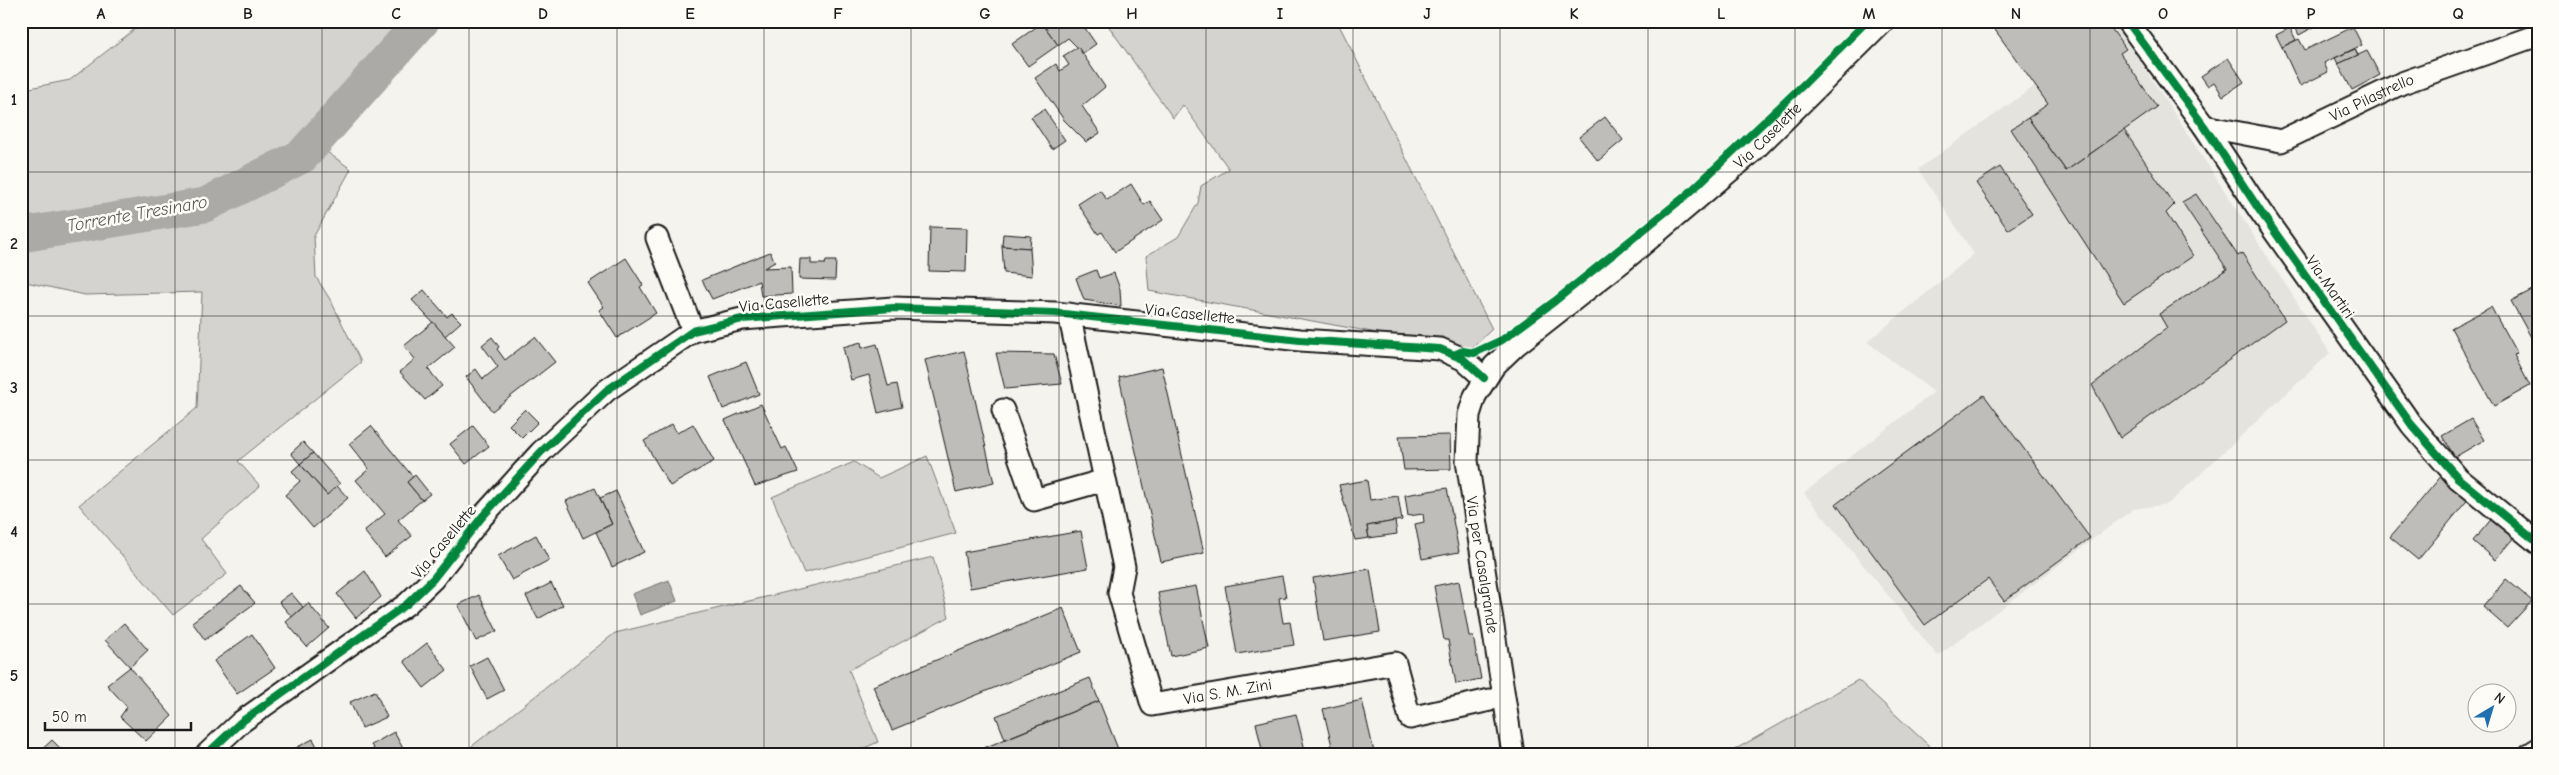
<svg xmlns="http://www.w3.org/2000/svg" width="2559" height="775" font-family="'Comic Neue',sans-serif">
<rect width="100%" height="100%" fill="#f4f3ee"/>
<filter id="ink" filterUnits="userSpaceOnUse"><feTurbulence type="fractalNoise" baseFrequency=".02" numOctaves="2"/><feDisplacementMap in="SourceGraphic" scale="10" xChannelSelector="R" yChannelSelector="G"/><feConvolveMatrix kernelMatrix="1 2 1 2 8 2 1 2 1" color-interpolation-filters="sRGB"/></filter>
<g filter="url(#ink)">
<path fill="#e4e3de" d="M 2118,27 L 2330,353 L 2168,504 L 2133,509 L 1938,656 L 1804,493 L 1934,392 L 1867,342 L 1974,254 L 1918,169 Z"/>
<g fill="#d4d3cf" stroke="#787876">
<path d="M 145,21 L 439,21 L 327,152 L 351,169 L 314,236 L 316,277 L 331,301 L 361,362 L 238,461 L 260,486 L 201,539 L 227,574 L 173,615 L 79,505 L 197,408 L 202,292 L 85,295 L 21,281 L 21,100 L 30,88 L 70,80 Z"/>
<path d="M 1105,21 L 1337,21 L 1492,329 L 1470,350 L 1149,291 L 1146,256 L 1178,237 L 1198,203 L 1201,186 L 1229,169 L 1183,105 L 1173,118 Z"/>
<path d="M 927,456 L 956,533 L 804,573 L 772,497 L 854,462 L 879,478 Z"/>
<path d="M 933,557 L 949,617 L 849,670 L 878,742 L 851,754 L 462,754 L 615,633 Z"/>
<path d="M 1858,680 L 1938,754 L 1727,754 Z"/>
</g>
<path fill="#abaaa6" stroke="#72716f" d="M 669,580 L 677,601 L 640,615 L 632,594 Z"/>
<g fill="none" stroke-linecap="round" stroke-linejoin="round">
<path stroke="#abaaa6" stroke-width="35" d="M 21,235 L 205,205 L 302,156 L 422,21"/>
</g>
<g fill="#bebdba" stroke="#1c1c1c">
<path d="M 1044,21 L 1072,21 L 1077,28 L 1082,24 L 1096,44 L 1083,53 L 1068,38 L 1058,45 L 1042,23 Z"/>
<path d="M 2002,21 L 2106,21 L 2126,49 L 2120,53 L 2157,107 L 2066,171 L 2028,118 L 2048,104 L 1993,27 Z"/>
<path d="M 2292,21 L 2325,21 L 2299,35 Z"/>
<path d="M 1042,23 L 1058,45 L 1028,66 L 1012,44 Z"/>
<path d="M 2353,27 L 2362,45 L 2324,63 L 2328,72 L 2300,86 L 2282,47 L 2299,39 L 2305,50 Z"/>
<path d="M 2290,28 L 2296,40 L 2282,47 L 2276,35 Z"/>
<path d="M 1078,47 L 1105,87 L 1082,106 L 1100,133 L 1086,142 L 1064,120 L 1035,78 L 1056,64 L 1060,71 L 1069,65 L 1063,56 Z"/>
<path d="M 2355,49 L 2358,55 L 2338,64 L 2335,58 Z"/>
<path d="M 2367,51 L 2380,75 L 2352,90 L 2338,64 Z"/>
<path d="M 2228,58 L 2244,82 L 2223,96 L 2214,82 L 2208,86 L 2201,76 Z"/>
<path d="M 1044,109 L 1065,140 L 1052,149 L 1031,117 Z"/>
<path d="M 1605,117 L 1623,140 L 1598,161 L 1579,137 Z"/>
<path d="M 2028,118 L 2066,171 L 2124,130 L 2174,205 L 2166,213 L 2193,256 L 2124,303 L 2011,129 Z"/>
<path d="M 2000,167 L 2032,214 L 2008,230 L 1976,183 Z"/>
<path d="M 1131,184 L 1144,205 L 1150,201 L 1163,220 L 1115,252 L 1102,232 L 1098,234 L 1078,204 L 1100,190 L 1107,200 Z"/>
<path d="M 2196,194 L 2238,256 L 2242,253 L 2285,320 L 2120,438 L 2092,385 L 2167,328 L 2159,314 L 2227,269 L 2182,202 Z"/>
<path d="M 930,227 L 967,228 L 966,272 L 929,271 Z"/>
<path d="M 1003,234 L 1031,236 L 1030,248 L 1002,246 Z"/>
<path d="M 1002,246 L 1030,248 L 1032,276 L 1004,273 Z"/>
<path d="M 770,252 L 775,262 L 764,268 L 791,267 L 792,294 L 761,296 L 759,281 L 712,299 L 702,280 Z"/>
<path d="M 626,258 L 643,285 L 640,287 L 656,313 L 617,338 L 599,310 L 604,307 L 588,283 Z"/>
<path d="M 800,259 L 811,259 L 811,264 L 825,264 L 826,261 L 836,261 L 835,280 L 799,279 Z"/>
<path d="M 1096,270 L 1099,278 L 1114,273 L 1120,289 L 1121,306 L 1084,300 L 1076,278 Z"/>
<path d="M 2534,289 L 2538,295 L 2538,350 L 2511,301 Z"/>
<path d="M 424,290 L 447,317 L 452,313 L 461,322 L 445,336 L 412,300 Z"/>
<path d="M 2491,307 L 2517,354 L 2514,355 L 2530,386 L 2494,406 L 2451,328 Z"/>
<path d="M 433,322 L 455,347 L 428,369 L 442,386 L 425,400 L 400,372 L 415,359 L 404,346 Z"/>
<path d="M 492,337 L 499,347 L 497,349 L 505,360 L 535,337 L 555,362 L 492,411 L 466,377 L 476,369 L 483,379 L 498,367 L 482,345 Z"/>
<path d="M 861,342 L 862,348 L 877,344 L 888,386 L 897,384 L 902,407 L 878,413 L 869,375 L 851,380 L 843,347 Z"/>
<path d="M 964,351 L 994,483 L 956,492 L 925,360 Z"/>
<path d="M 996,353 L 1054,354 L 1062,384 L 1005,389 Z"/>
<path d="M 746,362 L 759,394 L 723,409 L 710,377 Z"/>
<path d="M 1162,367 L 1204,553 L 1161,562 L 1119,377 Z"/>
<path d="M 1984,395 L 2090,538 L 2004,601 L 1988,579 L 1925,625 L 1836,504 Z"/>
<path d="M 761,404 L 782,449 L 786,447 L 798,472 L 755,486 L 725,420 Z"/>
<path d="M 525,409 L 538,422 L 522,438 L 509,425 Z"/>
<path d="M 2471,419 L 2484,440 L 2455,457 L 2442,436 Z"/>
<path d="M 672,424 L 677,433 L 693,424 L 714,461 L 670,486 L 644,441 Z"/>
<path d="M 371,426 L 413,477 L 407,482 L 422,500 L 398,520 L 412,536 L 385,557 L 364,531 L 385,514 L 356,480 L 369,469 L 349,444 Z"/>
<path d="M 473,426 L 489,446 L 466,464 L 450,444 Z"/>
<path d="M 1450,435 L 1451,469 L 1404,470 L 1399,436 Z"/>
<path d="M 303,442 L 313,453 L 300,464 L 291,453 Z"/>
<path d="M 313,453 L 340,484 L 327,495 L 300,464 Z"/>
<path d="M 300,464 L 327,495 L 337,486 L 348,498 L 313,528 L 285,495 L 300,481 L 292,471 Z"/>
<path d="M 2443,474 L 2470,497 L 2418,560 L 2390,537 Z"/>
<path d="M 415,475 L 430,494 L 422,500 L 407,482 Z"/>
<path d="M 1367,480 L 1370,500 L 1398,496 L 1402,520 L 1367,526 L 1369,538 L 1355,540 L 1339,485 Z"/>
<path d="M 595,488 L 612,524 L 583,538 L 566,501 Z"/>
<path d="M 1447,488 L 1459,552 L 1422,559 L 1415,524 L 1424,522 L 1423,514 L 1408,516 L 1405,495 Z"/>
<path d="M 616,491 L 644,552 L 612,567 L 596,532 L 612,524 L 600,498 Z"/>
<path d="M 2494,516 L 2516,535 L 2495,560 L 2473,541 Z"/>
<path d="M 1395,521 L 1397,534 L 1369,538 L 1367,526 Z"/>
<path d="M 1081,531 L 1088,568 L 970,588 L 964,552 Z"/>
<path d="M 536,535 L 549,560 L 512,580 L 498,556 Z"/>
<path d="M 1370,569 L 1380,632 L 1323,641 L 1313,578 Z"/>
<path d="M 365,571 L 381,597 L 356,618 L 337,594 Z"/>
<path d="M 1282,576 L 1286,597 L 1279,598 L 1283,623 L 1290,622 L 1294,645 L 1237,654 L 1225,586 Z"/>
<path d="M 2506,579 L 2532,601 L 2507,628 L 2483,607 Z"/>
<path d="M 1459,581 L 1469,636 L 1473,636 L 1481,679 L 1456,684 L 1448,640 L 1444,640 L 1434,586 Z"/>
<path d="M 551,583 L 563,605 L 538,619 L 526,596 Z"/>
<path d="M 241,586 L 255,603 L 205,640 L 192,622 Z"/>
<path d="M 1196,586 L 1209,648 L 1171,656 L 1158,593 Z"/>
<path d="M 291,593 L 303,607 L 292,617 L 279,602 Z"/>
<path d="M 479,595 L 497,631 L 476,641 L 458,605 Z"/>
<path d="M 308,603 L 329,628 L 307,647 L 286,622 Z"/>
<path d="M 1063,608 L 1081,652 L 892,730 L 873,686 Z"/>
<path d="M 124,623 L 148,650 L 130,667 L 105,640 Z"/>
<path d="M 252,634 L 275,668 L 237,694 L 214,661 Z"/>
<path d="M 427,643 L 447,670 L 424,688 L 404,661 Z"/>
<path d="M 487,657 L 504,690 L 487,699 L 470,666 Z"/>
<path d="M 130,667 L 172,716 L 146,741 L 120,717 L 127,707 L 107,685 Z"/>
<path d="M 1090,678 L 1099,701 L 1005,739 L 996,716 Z"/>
<path d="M 375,691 L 387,717 L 362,728 L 350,702 Z"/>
<path d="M 1362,700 L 1374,752 L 1334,754 L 1323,709 Z"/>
<path d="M 1099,701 L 1118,749 L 1107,754 L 969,754 Z"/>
<path d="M 1296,714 L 1306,754 L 1263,754 L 1256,723 Z"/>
<path d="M 394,732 L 406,754 L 377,754 L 371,745 Z"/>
<path d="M 313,739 L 321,754 L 284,754 Z"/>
<path d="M 52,740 L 66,754 L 37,754 Z"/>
</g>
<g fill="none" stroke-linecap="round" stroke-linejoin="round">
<g stroke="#1c1c1c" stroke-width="25">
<g id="minor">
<path d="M 2127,21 L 2204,126 L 2260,211 L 2411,424 L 2458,478 L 2538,543"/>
<path id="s1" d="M 2204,126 L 2281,141 L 2402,83 L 2538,35"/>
<path d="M 657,238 L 693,331"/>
<path id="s2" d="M 1069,314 L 1124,567 L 1119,593 L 1152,705 L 1395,663 L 1410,718 L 1490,700"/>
<path d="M 1003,410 L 1034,500 L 1105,480"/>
<path d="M 207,754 L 241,722 L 407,604 L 433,579 L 482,517 L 541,452 L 607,390 L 693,331 L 742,319 L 893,308 L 1055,313 L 1300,340 L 1440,349 L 1463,359 L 1484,378"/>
<path id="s3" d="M 1513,754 L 1467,461 L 1469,415 L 1475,396 L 1494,366 L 1516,345 L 1623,261 L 1751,153 L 1884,21"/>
<path d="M 2530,754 L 2538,749"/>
</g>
</g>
<use href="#minor" stroke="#fdfcf7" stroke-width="21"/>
<g stroke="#fdfcf7" stroke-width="11">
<g id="cycleway">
<path d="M 2127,21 L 2204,126 L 2260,211 L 2411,424 L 2458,478 L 2538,543"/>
<path d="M 1454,355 L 1463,351 L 1474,353 L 1502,340 L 1555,301 L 1688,194 L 1804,84 L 1867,21"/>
<path d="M 207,754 L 241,722 L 407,604 L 433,579 L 482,517 L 541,452 L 607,390 L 693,331 L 742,319 L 893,308 L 1055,313 L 1300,340 L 1440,349 L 1463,359 L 1484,378"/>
</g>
</g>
<use href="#cycleway" stroke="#00873e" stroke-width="8"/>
</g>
</g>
<path fill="none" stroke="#1c1c1c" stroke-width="1" stroke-opacity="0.55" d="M 175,21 L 175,754M 322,21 L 322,754M 469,21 L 469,754M 617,21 L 617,754M 764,21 L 764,754M 911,21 L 911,754M 1059,21 L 1059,754M 1206,21 L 1206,754M 1353,21 L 1353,754M 1500,21 L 1500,754M 1648,21 L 1648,754M 1795,21 L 1795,754M 1942,21 L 1942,754M 2090,21 L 2090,754M 2237,21 L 2237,754M 2384,21 L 2384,754M 21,172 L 2538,172M 21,316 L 2538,316M 21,460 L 2538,460M 21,604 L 2538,604"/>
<g text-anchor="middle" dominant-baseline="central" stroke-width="5" stroke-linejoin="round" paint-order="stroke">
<g font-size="16" fill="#1c1c1c" stroke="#fdfcf7">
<text stroke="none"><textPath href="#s1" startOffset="179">Via Pilastrello</textPath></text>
<text stroke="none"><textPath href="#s3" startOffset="756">Via Caselette</textPath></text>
<text transform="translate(2330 287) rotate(55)">Via Martiri</text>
<text transform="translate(784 303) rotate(-5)">Via Casellette</text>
<text transform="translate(1190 314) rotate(6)">Via Casellette</text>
<text transform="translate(444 542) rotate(-50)">Via Casellette</text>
<text transform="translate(1482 565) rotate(81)">Via per Casalgrande</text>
<text stroke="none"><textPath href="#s2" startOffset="479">Via S. M. Zini</textPath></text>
</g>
<g font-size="18" font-style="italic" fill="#5c5c5a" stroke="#fdfcf7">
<text transform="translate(137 214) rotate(-10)">Torrente Tresinaro</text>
</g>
</g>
<rect width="2559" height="775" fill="none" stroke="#fdfcf7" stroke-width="55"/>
<g transform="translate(2492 708) rotate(38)"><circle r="24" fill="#fdfcf7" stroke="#a3a29f"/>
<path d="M0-4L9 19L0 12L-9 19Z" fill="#1f6fb2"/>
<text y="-8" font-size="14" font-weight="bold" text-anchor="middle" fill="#1c1c1c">N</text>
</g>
<path d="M45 722v8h146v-8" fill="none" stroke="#1c1c1c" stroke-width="2.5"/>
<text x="52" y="722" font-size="15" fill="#1c1c1c" stroke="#fdfcf7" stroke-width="4" paint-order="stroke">50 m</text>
<rect x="28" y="28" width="2504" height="720" fill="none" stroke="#1c1c1c" stroke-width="2"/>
<g font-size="16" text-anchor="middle" font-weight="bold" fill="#1c1c1c">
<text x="101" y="19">A</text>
<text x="248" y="19">B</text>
<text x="396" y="19">C</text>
<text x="543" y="19">D</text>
<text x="690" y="19">E</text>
<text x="838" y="19">F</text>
<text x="985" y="19">G</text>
<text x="1132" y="19">H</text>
<text x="1280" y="19">I</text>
<text x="1427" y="19">J</text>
<text x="1574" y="19">K</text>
<text x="1721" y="19">L</text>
<text x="1869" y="19">M</text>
<text x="2016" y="19">N</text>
<text x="2163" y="19">O</text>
<text x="2311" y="19">P</text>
<text x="2458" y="19">Q</text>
<text x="14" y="105">1</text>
<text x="14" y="249">2</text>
<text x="14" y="393">3</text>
<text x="14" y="537">4</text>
<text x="14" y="681">5</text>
</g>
</svg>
